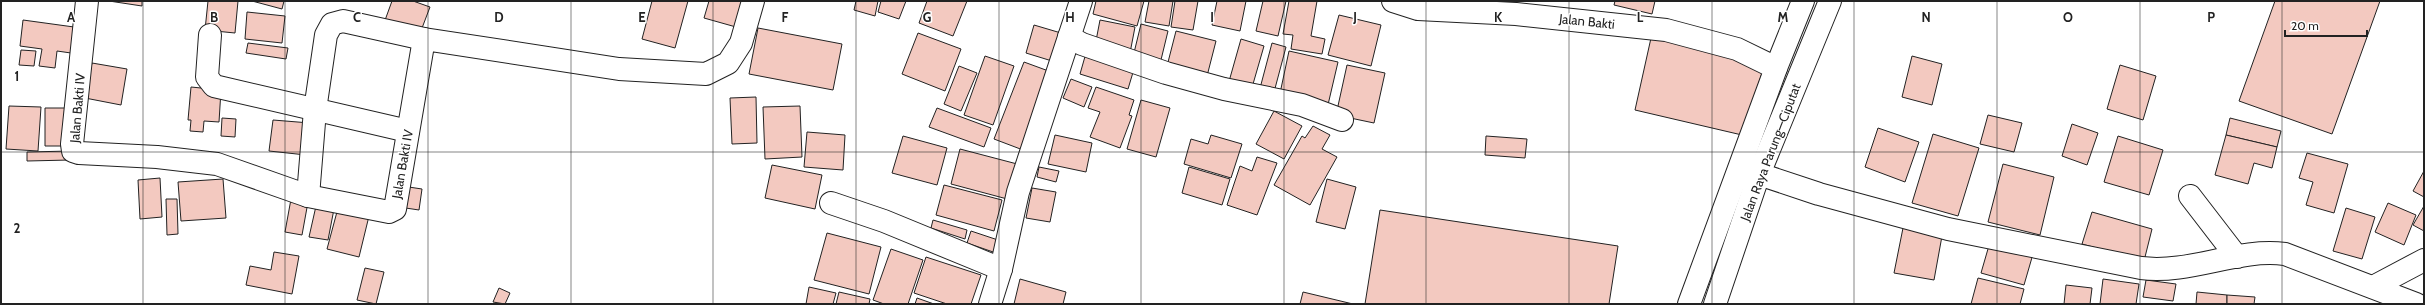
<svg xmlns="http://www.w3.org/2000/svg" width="2425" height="305" font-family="Cabin,sans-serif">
<rect width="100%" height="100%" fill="#fff"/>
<g fill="#f3c9c0" stroke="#222">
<path d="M 109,1 L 142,1 L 142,6 Z"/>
<path d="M 208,1 L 238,1 L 235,33 L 205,30 Z"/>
<path d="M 252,1 L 284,1 L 282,9 Z"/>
<path d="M 392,1 L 413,1 L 430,7 L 419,36 L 384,23 Z"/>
<path d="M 652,1 L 688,1 L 675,48 L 642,39 Z"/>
<path d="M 709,1 L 744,1 L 736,27 L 704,18 Z"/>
<path d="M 856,1 L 878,1 L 875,16 L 854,10 Z"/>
<path d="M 881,1 L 906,1 L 899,19 L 878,12 Z"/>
<path d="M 927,1 L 967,1 L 953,36 L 919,23 Z"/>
<path d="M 1096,1 L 1144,1 L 1137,26 L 1093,14 Z"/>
<path d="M 1149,1 L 1173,1 L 1169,26 L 1145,22 Z"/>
<path d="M 1175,1 L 1198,1 L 1193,30 L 1171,27 Z"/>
<path d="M 1217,1 L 1246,1 L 1240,31 L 1212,25 Z"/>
<path d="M 1263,1 L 1286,1 L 1278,36 L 1256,31 Z"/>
<path d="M 1289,1 L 1317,1 L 1311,36 L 1325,39 L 1322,54 L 1291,49 L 1293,35 L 1283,34 Z"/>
<path d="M 1615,1 L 1655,1 L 1652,14 L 1614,5 Z"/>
<path d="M 2275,1 L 2380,1 L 2332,134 L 2239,101 Z"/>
<path d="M 247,12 L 285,16 L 282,43 L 245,39 Z"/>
<path d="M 1339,15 L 1381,25 L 1371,66 L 1328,55 Z"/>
<path d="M 23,20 L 74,27 L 71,53 L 57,51 L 55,68 L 39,66 L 42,49 L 20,46 Z"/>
<path d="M 1100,20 L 1135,27 L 1130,53 L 1095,46 Z"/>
<path d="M 1141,24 L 1168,31 L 1160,64 L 1133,57 Z"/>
<path d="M 1034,25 L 1061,33 L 1052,61 L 1026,53 Z"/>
<path d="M 758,28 L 842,44 L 833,90 L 749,74 Z"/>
<path d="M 1176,31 L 1216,41 L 1206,80 L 1166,70 Z"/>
<path d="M 918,33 L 961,49 L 945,91 L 902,74 Z"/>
<path d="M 1651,38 L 1712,48 L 1763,70 L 1742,135 L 1635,110 Z"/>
<path d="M 1241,39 L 1264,46 L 1251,91 L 1228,85 Z"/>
<path d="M 248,43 L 288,48 L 286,59 L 246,53 Z"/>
<path d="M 1272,43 L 1286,47 L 1273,96 L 1259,92 Z"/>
<path d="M 21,50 L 36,51 L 34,66 L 19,65 Z"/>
<path d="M 1289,51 L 1338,62 L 1327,109 L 1279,98 Z"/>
<path d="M 1086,53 L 1134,69 L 1128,89 L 1080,74 Z"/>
<path d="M 985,56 L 1014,66 L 993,125 L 964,115 Z"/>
<path d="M 1912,56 L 1942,64 L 1932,105 L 1902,97 Z"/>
<path d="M 1024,62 L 1054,73 L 1023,150 L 994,139 Z"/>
<path d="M 92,63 L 127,69 L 121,105 L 85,98 Z"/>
<path d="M 1347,65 L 1385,73 L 1374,123 L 1336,115 Z"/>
<path d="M 2120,65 L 2156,76 L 2143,120 L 2107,109 Z"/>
<path d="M 959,66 L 977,73 L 961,111 L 944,104 Z"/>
<path d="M 1071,79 L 1092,87 L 1084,107 L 1063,98 Z"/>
<path d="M 191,87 L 221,90 L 219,122 L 204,121 L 203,132 L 190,131 L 191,120 L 188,120 Z"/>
<path d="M 1096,87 L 1134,100 L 1129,115 L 1132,116 L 1120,148 L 1090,137 L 1100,112 L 1088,108 Z"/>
<path d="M 756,97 L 757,143 L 732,144 L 730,98 Z"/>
<path d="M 1141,100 L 1170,108 L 1156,157 L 1127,149 Z"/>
<path d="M 9,106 L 41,107 L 38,151 L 6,149 Z"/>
<path d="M 800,106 L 802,157 L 765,159 L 763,107 Z"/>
<path d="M 45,108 L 66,108 L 67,146 L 45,146 Z"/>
<path d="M 937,108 L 991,128 L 984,147 L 929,127 Z"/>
<path d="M 1274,111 L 1302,126 L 1284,159 L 1256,144 Z"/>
<path d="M 1988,115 L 2022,123 L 2014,152 L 1980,144 Z"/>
<path d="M 222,118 L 236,119 L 235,137 L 221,136 Z"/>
<path d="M 2230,118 L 2281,131 L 2277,147 L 2226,135 Z"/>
<path d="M 273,120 L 310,123 L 306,155 L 269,151 Z"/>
<path d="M 2072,124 L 2098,133 L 2087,165 L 2062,156 Z"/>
<path d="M 1313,126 L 1330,135 L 1322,149 L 1337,157 L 1310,205 L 1274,185 L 1302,136 L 1305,138 Z"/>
<path d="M 1878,128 L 1919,142 L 1905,182 L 1865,167 Z"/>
<path d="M 807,132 L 845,135 L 843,170 L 804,167 Z"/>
<path d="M 1933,134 L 1979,148 L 1958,216 L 1912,203 Z"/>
<path d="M 1055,135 L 1092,143 L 1086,172 L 1048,164 Z"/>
<path d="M 1211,135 L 1242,144 L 1231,178 L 1184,164 L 1191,139 L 1208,144 Z"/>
<path d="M 2226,135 L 2277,147 L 2272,168 L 2254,163 L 2248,184 L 2215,175 Z"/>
<path d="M 903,136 L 947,148 L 937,185 L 892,173 Z"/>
<path d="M 1486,136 L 1527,139 L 1525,158 L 1485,155 Z"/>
<path d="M 2118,136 L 2163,150 L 2149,195 L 2104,182 Z"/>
<path d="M 960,149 L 1021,165 L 1011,200 L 951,184 Z"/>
<path d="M 71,151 L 70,160 L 27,161 L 27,152 Z"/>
<path d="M 2307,153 L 2348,164 L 2334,213 L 2306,205 L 2313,182 L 2299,178 Z"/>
<path d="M 1257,157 L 1277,163 L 1257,215 L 1227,205 L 1240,166 L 1252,171 Z"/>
<path d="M 2003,164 L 2054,177 L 2040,235 L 1988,222 Z"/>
<path d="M 772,165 L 822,175 L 815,209 L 765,198 Z"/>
<path d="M 1039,167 L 1059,171 L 1056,182 L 1037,177 Z"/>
<path d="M 1189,167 L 1230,179 L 1222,205 L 1182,193 Z"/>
<path d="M 2424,171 L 2424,197 L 2413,191 Z"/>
<path d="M 160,178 L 162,217 L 140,219 L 138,180 Z"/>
<path d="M 223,179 L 226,218 L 181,221 L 178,182 Z"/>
<path d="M 1327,179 L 1356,187 L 1345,229 L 1316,222 Z"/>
<path d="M 944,185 L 1002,200 L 994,231 L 936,215 Z"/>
<path d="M 402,186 L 422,189 L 419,210 L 399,207 Z"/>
<path d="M 1032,188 L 1056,192 L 1050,222 L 1026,218 Z"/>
<path d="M 166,199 L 177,199 L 178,234 L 167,235 Z"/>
<path d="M 291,199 L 308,202 L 302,235 L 285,232 Z"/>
<path d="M 2388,203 L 2416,215 L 2404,245 L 2375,232 Z"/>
<path d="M 316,206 L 334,209 L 328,240 L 309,237 Z"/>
<path d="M 2424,206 L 2424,231 L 2413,225 Z"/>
<path d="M 338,208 L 369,216 L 359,257 L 327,249 Z"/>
<path d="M 2346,208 L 2375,217 L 2362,259 L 2333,251 Z"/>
<path d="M 1380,210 L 1618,246 L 1609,304 L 1365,304 Z"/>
<path d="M 2092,212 L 2152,229 L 2144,261 L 2082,244 Z"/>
<path d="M 933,220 L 967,230 L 965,239 L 931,228 Z"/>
<path d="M 1903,228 L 1942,236 L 1934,280 L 1894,273 Z"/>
<path d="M 971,231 L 1004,242 L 999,254 L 967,243 Z"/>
<path d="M 827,233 L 881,247 L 869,294 L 814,280 Z"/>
<path d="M 1990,242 L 2033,254 L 2024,285 L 1981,273 Z"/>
<path d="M 891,249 L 923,260 L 908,304 L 884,304 L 873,300 Z"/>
<path d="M 274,252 L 299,256 L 292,294 L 246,285 L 250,266 L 271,270 Z"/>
<path d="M 926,257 L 981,275 L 971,304 L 947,304 L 914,293 Z"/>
<path d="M 365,268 L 384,272 L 376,304 L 357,300 Z"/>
<path d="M 1978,278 L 2024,289 L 2020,304 L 1971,304 Z"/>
<path d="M 1020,279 L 1066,292 L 1063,304 L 1014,304 Z"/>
<path d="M 2103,279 L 2139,284 L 2136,304 L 2100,304 Z"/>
<path d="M 2146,280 L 2176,284 L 2173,301 L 2143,297 Z"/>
<path d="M 2066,285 L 2092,288 L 2090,304 L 2064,304 Z"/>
<path d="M 809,287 L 836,293 L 833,304 L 806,304 Z"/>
<path d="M 499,288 L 510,293 L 505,304 L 493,302 Z"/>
<path d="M 839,292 L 870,299 L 869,304 L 836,304 Z"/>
<path d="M 1303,292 L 1353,304 L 1300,304 Z"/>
<path d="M 2197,292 L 2227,295 L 2227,304 L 2196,304 Z"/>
<path d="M 2227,295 L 2255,297 L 2254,304 L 2227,304 Z"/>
<path d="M 917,298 L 934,304 L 915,304 Z"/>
</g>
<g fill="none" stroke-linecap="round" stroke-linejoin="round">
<g stroke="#222" stroke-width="24">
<g id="minor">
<path d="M 87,1 L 72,144 L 73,151 L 79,153 L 157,157 L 217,164 L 308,196 L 389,212 L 395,209 L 424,39 L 619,69 L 706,74 L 728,63 L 741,43 L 753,1"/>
<path d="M 1393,1 L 1418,9 L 1516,14 L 1666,30 L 1737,49 L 1776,68"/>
<path d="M 210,35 L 207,77 L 214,86 L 408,131"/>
<path d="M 1069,37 L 1082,44 L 1166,73 L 1224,89 L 1302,105 L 1342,120"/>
<path d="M 1759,174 L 1819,194 L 1948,229 L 2141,268 C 2192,274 2236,248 2285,254 L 2416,304"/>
<path d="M 308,196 L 315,110 L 326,35 L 332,24 L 343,21 L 424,39"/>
<path d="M 2190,196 L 2237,257"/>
<path d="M 831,203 L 884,221 L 1001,269"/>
<path d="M 2373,287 L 2424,260"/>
<path d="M 990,304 L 1001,269 L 1018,192 L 1081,1"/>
</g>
</g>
<g stroke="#222" stroke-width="24">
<g id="highway">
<path d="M 1689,304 L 1776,68 L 1803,1"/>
<path d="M 1715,304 L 1759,174 L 1830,1"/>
</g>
</g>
<use href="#minor" stroke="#fff" stroke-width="22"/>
<use href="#highway" stroke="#fff" stroke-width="22"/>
</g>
<path fill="none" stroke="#222" stroke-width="1" stroke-opacity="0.55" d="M 143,1 L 143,304M 285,1 L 285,304M 428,1 L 428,304M 571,1 L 571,304M 713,1 L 713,304M 856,1 L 856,304M 999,1 L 999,304M 1141,1 L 1141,304M 1284,1 L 1284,304M 1426,1 L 1426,304M 1569,1 L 1569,304M 1712,1 L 1712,304M 1854,1 L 1854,304M 1997,1 L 1997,304M 2140,1 L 2140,304M 2282,1 L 2282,304M 1,152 L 2424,152"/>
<g text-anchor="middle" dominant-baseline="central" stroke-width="3" stroke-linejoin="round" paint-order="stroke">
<g font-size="13" fill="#222" stroke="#fff">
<text transform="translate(1587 21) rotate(6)">Jalan Bakti</text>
<text transform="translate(77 108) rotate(-85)">Jalan Bakti IV</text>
<text transform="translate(1770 152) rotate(-69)">Jalan Raya Parung—Ciputat</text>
<text transform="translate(402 164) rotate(-80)">Jalan Bakti IV</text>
</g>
</g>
<g font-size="13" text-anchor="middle" font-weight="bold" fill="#222" stroke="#fff" stroke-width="3" stroke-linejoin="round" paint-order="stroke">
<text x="71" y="22">A</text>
<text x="214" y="22">B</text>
<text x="357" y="22">C</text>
<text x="499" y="22">D</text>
<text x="642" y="22">E</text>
<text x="785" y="22">F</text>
<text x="927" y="22">G</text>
<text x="1070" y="22">H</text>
<text x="1212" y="22">I</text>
<text x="1355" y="22">J</text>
<text x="1498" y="22">K</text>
<text x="1640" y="22">L</text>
<text x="1783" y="22">M</text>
<text x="1926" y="22">N</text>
<text x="2068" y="22">O</text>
<text x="2211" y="22">P</text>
<text x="17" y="81">1</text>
<text x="17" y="233">2</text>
</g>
<rect width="2425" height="305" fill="none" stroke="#222222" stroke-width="4"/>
<path d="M2285 30v6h82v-6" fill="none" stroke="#222222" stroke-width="2"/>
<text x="2291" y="30" font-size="12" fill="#222222" stroke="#ffffff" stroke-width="3" paint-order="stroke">20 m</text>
</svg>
